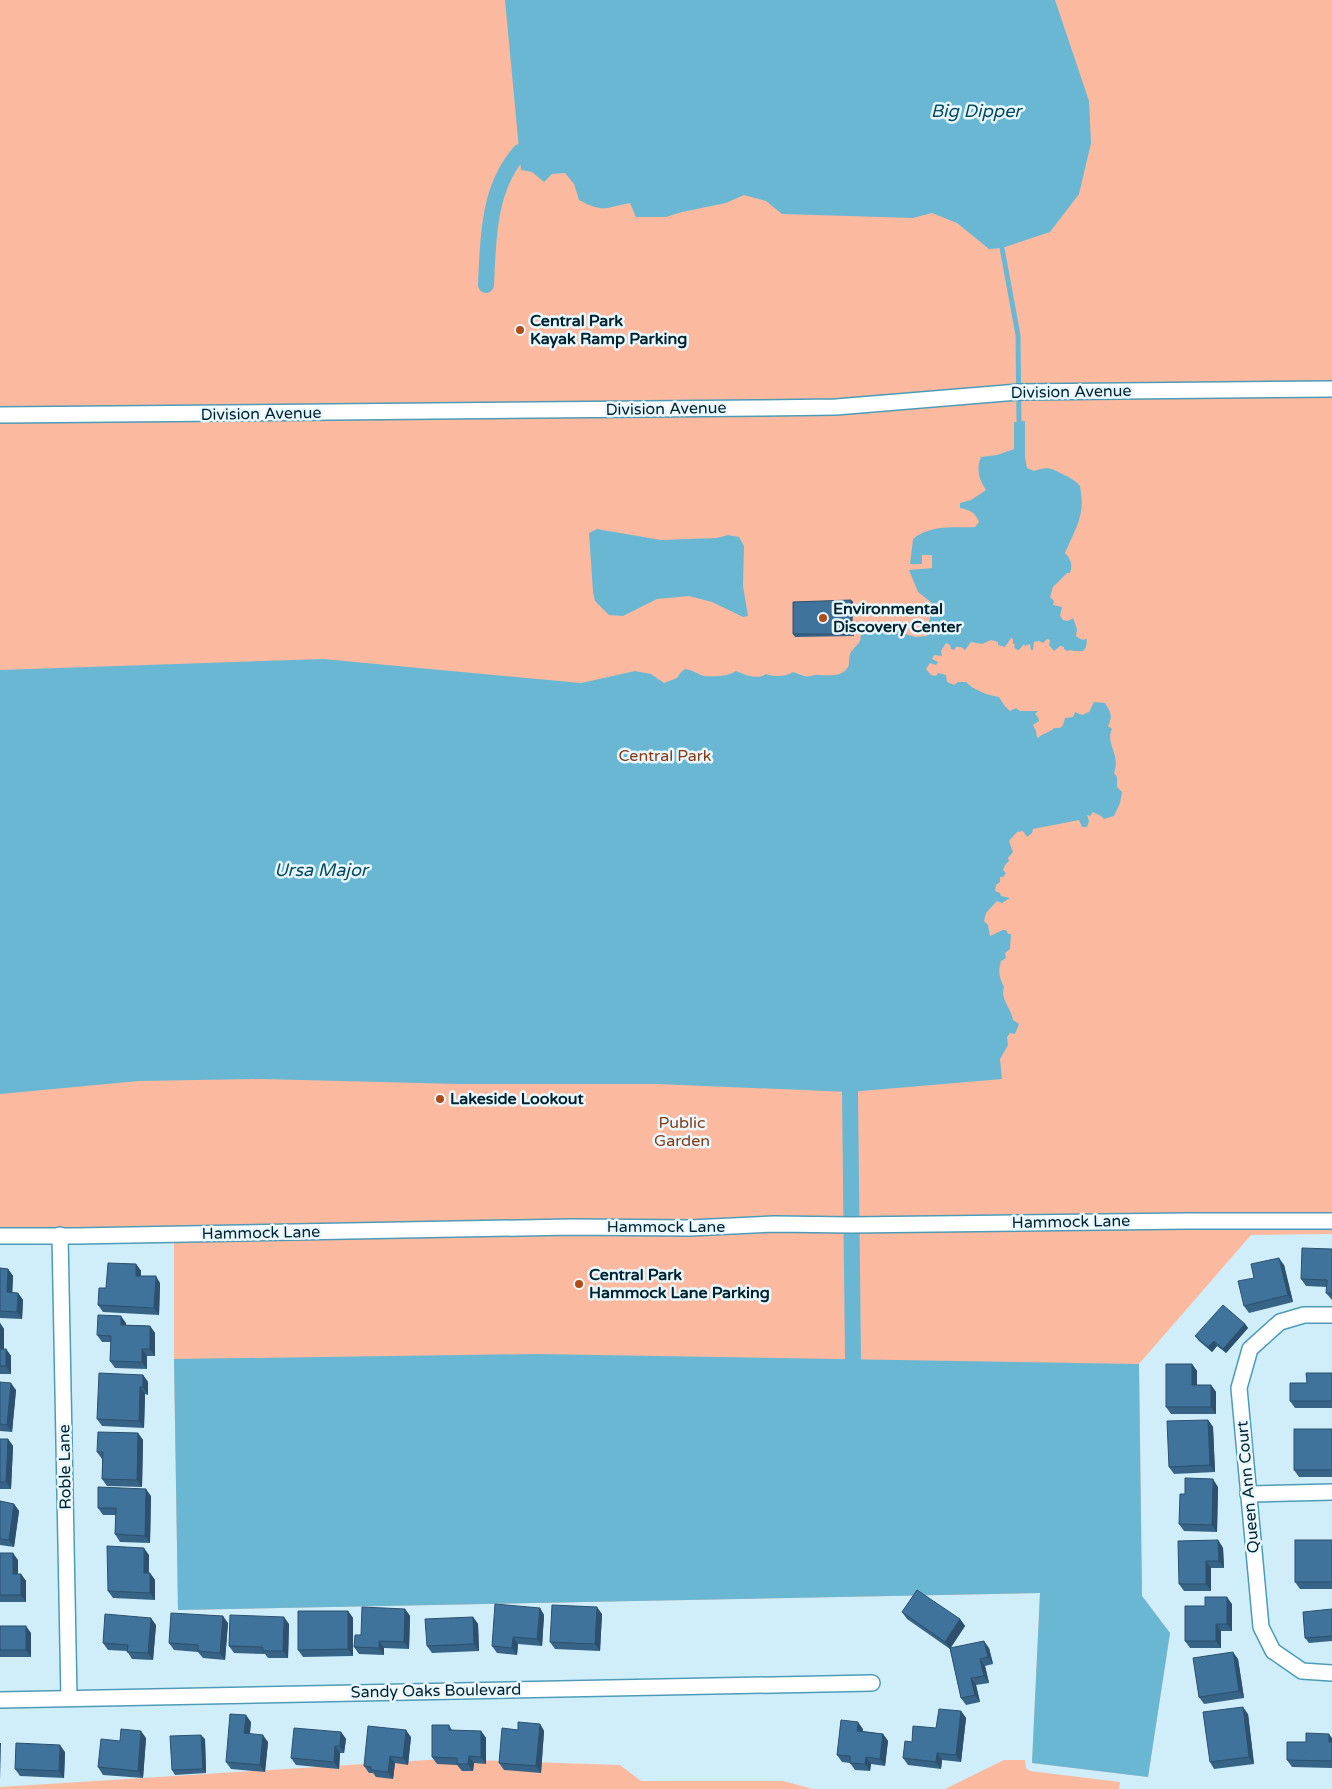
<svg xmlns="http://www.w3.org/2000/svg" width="1332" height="1789" font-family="'Varela Round',sans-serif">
<rect width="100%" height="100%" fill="#d0eefa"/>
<g fill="#fbba9f">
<path d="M 0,0 L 1332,0 L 1332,1234 L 1251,1235 L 1139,1364 L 1142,1596 L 1170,1633 L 1148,1777 L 1032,1763 L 1040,1593 L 178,1610 L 174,1359 L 174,1234 L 0,1235 Z"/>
<path d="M 444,1759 L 620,1765 L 641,1781 L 783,1781 L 813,1789 L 0,1789 L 0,1787 Z"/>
<path d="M 1004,1760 L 1025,1760 L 1026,1768 L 1030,1771 L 1120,1782 L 1119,1789 L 945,1789 Z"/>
</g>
<g fill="#6ab7d3">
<path d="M 505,0 L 1055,0 L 1089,101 L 1091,143 L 1079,194 L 1050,232 L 1002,248 L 989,249 L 957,223 L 932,213 L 913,218 L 782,214 L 766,201 L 744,195 L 726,203 L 682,212 L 666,217 L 636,217 L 630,203 C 604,208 604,213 579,200 L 574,184 L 565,173 L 552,174 L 544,182 L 532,172 L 521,170 Z"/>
<path d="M 1025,421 L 1025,457 L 1027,468 L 1034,471 C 1047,466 1052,468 1064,475 C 1069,477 1076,481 1080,486 C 1080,486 1081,493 1081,493 C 1085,516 1073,534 1065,553 C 1071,559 1073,565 1070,573 L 1067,573 L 1053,587 L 1050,597 L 1054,601 L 1053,605 L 1062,607 L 1060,616 L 1063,620 L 1068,621 L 1073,618 L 1077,629 L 1076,636 C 1082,640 1081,640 1087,639 L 1086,647 L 1083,651 L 1074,651 L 1071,650 L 1067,651 L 1064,649 L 1064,647 L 1060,646 L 1054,651 L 1049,645 L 1050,640 L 1047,639 L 1043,643 L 1039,641 L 1034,642 L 1033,650 L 1031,650 L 1030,644 L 1025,646 L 1024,644 L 1019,650 L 1017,650 L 1014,647 L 1015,644 L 1013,644 L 1013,639 L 1011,638 L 1005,647 L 998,645 L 998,642 L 991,640 L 982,644 L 971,642 L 965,650 L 961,647 L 956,647 L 954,650 L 951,649 L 950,645 L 946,643 L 941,651 L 942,656 L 934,655 L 932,659 L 938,662 L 936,665 L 930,663 L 926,669 L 931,675 L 936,676 L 938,673 L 946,675 L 947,682 L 954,685 L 958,682 L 966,682 C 972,689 989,696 999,697 L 1004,705 L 1010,711 L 1016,708 L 1020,711 L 1038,711 L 1035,714 L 1038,717 L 1039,721 L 1033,725 L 1036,731 L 1037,737 L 1038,738 C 1043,733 1049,733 1054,728 L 1060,728 L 1063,725 L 1065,718 L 1073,717 L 1075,712 L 1082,715 L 1089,712 L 1094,702 L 1105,703 C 1111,713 1113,715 1108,726 L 1112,729 C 1105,743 1121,755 1114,773 L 1117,777 L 1117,787 L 1122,792 L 1120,803 L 1114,816 L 1104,819 L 1101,816 L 1093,812 L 1090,816 L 1087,815 L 1089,821 L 1087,827 L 1082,827 L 1079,820 L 1033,829 L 1032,833 L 1027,837 L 1023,831 L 1017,832 L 1009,841 L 1013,852 L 1008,858 L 1009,861 L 1005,865 L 1003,870 L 1006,873 L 1003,877 L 1000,877 L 1000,882 L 996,885 L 995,891 L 1000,893 L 1001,896 L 1010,898 L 1002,903 L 997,901 L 986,913 L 984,921 L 988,925 L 990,936 L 1003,930 L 1006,930 L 1008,934 L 1011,934 L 1010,949 L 1005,953 L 1006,958 L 1001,961 C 998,972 999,977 1004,987 C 1000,999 1011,1008 1013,1020 L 1019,1024 L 1015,1034 L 1010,1033 L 1007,1037 L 1008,1045 L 1000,1059 L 1002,1079 L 850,1092 L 657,1084 L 459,1084 L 262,1079 L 139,1081 L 0,1094 L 0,670 L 323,659 L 581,683 L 635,671 L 651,674 L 664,683 L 677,678 L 681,672 L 685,669 C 693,670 698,674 704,676 C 712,677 730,676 736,671 C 745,675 758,680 766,674 C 774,677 786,677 793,672 C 797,673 800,675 804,676 C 810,678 814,674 819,675 C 829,675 841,678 848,667 C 850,663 848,657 851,652 C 857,643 864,643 859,629 L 861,627 L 864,630 L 868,628 L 879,632 L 890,629 L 894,623 L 906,623 L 906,634 L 915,637 L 927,636 L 932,603 L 918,592 L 909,570 L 932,568 L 932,555 L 922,555 L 922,564 L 910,564 L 913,539 C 930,524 954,528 975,527 L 979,522 C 975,512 970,510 960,508 L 960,503 L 971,500 L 986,490 C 979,479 976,469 981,457 L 997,455 L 1014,449 L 1014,422 Z"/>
<path d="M 597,529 L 661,540 L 717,538 L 728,535 L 739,537 L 744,546 L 743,586 L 748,616 L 743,617 L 712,602 L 689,596 L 657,599 L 623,616 L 609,615 L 595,601 L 593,592 L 589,533 Z"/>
<path d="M 537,1354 L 1139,1364 L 1142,1596 L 1170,1633 L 1148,1777 L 1032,1763 L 1040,1593 L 178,1610 L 174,1359 Z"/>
</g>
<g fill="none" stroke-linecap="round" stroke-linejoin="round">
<path stroke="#6ab7d3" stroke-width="5" d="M 1002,248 L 1018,335 L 1019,421"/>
<g stroke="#6ab7d3" stroke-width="16">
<path d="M 486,285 C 488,239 488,188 520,152"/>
<path d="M 850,1092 L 853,1358"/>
</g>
<g stroke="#4c9cb8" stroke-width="18">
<g id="minor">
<path d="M 0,415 L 758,408 L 836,407 L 1019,392 L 1332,389"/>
<path d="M 60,1235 L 69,1698"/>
<path d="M 0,1236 L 76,1236 L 571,1227 L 690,1228 L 774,1224 L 851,1225 L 1188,1221 L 1332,1221"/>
<path d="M 1332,1315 L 1304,1315 L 1280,1322 L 1250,1349 L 1239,1388 L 1261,1627 L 1273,1651 L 1302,1671 L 1332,1673"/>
<path d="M 1248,1494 L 1332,1492"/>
<path d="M 0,1700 L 872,1683"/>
</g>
</g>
<use href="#minor" stroke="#fff" stroke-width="15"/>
</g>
<g fill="#366386">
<path d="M 851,600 L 853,602 L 852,630 L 854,632 L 854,636 L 795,637 L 793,634 Z"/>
<path d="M 1332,1249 L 1332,1300 L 1326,1293 L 1327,1287 L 1306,1286 L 1301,1279 Z"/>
<path d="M 136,1264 L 141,1271 L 141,1276 L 160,1283 L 159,1315 L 103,1312 L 98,1305 L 106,1288 Z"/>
<path d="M 1284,1265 L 1293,1302 L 1249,1313 L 1244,1306 L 1254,1278 Z"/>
<path d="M 0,1268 L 8,1269 L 13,1276 L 12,1293 L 18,1293 L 23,1300 L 22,1319 L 0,1318 Z"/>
<path d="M 0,1323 L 4,1329 L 4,1349 L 6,1349 L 11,1356 L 11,1374 L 0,1374 Z"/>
<path d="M 126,1323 L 126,1325 L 150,1326 L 155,1333 L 155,1356 L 147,1356 L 147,1369 L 115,1368 L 110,1361 L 111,1342 L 102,1342 L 97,1335 Z"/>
<path d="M 1245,1324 L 1248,1328 L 1226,1353 L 1217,1346 L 1212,1352 L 1199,1341 L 1195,1336 Z"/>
<path d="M 1192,1364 L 1197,1371 L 1197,1385 L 1211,1385 L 1216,1392 L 1216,1414 L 1171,1414 L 1166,1407 Z"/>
<path d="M 1332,1373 L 1332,1408 L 1295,1408 L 1290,1401 L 1307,1383 Z"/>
<path d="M 143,1375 L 148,1382 L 148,1395 L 145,1394 L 144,1428 L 102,1426 L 97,1419 Z"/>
<path d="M 0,1382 L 16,1390 L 12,1432 L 0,1431 Z"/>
<path d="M 1208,1420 L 1213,1427 L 1215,1472 L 1174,1474 L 1169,1467 Z"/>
<path d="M 1332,1429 L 1332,1477 L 1299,1477 L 1294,1470 Z"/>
<path d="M 138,1433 L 143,1440 L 142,1487 L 107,1486 L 102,1479 L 102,1459 L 97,1452 Z"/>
<path d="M 0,1439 L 8,1439 L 13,1446 L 11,1489 L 0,1489 Z"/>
<path d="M 1218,1487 L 1217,1532 L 1184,1531 L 1179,1524 L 1185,1494 Z"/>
<path d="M 151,1496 L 150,1543 L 120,1542 L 115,1534 L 116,1515 L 103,1515 L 98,1508 Z"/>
<path d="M 0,1501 L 14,1504 L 19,1511 L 14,1547 L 0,1545 Z"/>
<path d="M 1218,1540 L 1223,1548 L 1224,1568 L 1211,1568 L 1211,1591 L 1184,1591 L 1179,1584 Z"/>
<path d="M 1332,1540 L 1332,1589 L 1300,1589 L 1295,1582 Z"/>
<path d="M 0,1553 L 18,1560 L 18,1574 L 21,1574 L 26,1581 L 26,1602 L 0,1602 Z"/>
<path d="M 149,1555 L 149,1573 L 150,1573 L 155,1580 L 155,1600 L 113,1598 L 108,1591 Z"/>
<path d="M 1232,1604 L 1232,1631 L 1221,1631 L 1221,1648 L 1190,1648 L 1185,1641 L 1205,1606 Z"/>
<path d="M 540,1608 L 544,1615 L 542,1646 L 518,1644 L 517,1655 L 497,1653 L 492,1646 Z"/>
<path d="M 405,1609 L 410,1616 L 409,1649 L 384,1648 L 384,1655 L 359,1654 L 354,1647 L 361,1635 Z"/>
<path d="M 1332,1609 L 1332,1641 L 1309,1643 L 1305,1638 Z"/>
<path d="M 348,1611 L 353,1618 L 353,1656 L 303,1657 L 298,1650 Z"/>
<path d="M 902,1612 L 960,1619 L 965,1626 L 950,1648 L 989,1648 L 993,1664 L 985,1666 L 989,1683 L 976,1685 L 980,1702 L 966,1705 L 961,1698 L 950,1649 L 907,1619 Z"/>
<path d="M 602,1614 L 600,1651 L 555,1649 L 550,1642 Z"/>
<path d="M 473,1617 L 478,1624 L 479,1651 L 432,1653 L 427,1646 Z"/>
<path d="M 228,1623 L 225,1660 L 203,1658 L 198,1652 L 174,1650 L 169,1643 Z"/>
<path d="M 289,1624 L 288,1658 L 268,1658 L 265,1654 L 234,1653 L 229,1646 Z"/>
<path d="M 156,1625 L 153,1660 L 132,1659 L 127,1651 L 108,1650 L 103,1643 Z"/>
<path d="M 0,1626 L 31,1633 L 31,1657 L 0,1657 Z"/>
<path d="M 1238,1659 L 1244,1698 L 1204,1704 L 1199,1697 Z"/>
<path d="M 961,1711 L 966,1718 L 961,1762 L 942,1760 L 941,1769 L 908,1765 L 903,1758 L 936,1728 Z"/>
<path d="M 1248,1714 L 1254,1764 L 1214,1769 L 1210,1762 Z"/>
<path d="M 251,1722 L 250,1734 L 268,1742 L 265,1772 L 231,1769 L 226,1762 Z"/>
<path d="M 540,1724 L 544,1731 L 541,1773 L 504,1770 L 499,1763 L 518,1730 Z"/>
<path d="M 449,1725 L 452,1730 L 481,1731 L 486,1738 L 486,1764 L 474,1763 L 473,1771 L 462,1771 L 457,1765 L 437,1764 L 432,1757 Z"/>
<path d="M 863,1729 L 863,1731 L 883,1734 L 888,1741 L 885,1766 L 871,1764 L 870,1771 L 855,1770 L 850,1763 L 842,1762 L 837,1755 Z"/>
<path d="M 341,1732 L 346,1739 L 344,1753 L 340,1753 L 339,1769 L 296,1765 L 291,1758 Z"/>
<path d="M 411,1737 L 408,1765 L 395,1763 L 393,1779 L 376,1777 L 373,1773 L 369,1773 L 364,1766 Z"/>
<path d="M 146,1738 L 143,1778 L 103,1775 L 98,1767 L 120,1741 Z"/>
<path d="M 1332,1738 L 1332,1768 L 1292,1767 L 1287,1760 L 1306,1742 Z"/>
<path d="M 205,1739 L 206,1773 L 175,1775 L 172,1770 Z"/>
<path d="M 65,1752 L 64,1778 L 20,1776 L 15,1769 Z"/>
</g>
<g fill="#2c506d">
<path d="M 851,600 L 853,602 L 852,630 L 854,632 L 854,636 L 851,629 Z"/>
<path d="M 1279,1258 L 1284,1265 L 1293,1302 L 1288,1295 Z"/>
<path d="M 136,1264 L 141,1271 L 141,1283 L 136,1276 Z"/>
<path d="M 8,1269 L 13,1276 L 12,1299 L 7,1292 Z"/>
<path d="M 156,1276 L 160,1283 L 159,1315 L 154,1308 Z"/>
<path d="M 18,1293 L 23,1300 L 22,1319 L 17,1312 Z"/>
<path d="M 121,1316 L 126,1323 L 126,1332 L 121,1325 Z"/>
<path d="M 0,1323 L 4,1329 L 4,1356 L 0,1350 Z"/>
<path d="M 1245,1324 L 1248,1328 L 1226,1353 L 1223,1349 Z"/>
<path d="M 150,1326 L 155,1333 L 155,1356 L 150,1349 Z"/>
<path d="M 1214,1341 L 1217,1346 L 1212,1352 L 1208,1347 Z"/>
<path d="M 6,1349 L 11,1356 L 11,1374 L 6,1366 Z"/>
<path d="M 142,1349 L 147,1356 L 147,1369 L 142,1362 Z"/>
<path d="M 1192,1364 L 1197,1371 L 1197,1392 L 1192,1385 Z"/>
<path d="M 143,1375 L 148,1382 L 148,1395 L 143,1387 Z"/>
<path d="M 11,1383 L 16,1390 L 12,1432 L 7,1425 Z"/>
<path d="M 1211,1385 L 1216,1392 L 1216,1414 L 1211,1407 Z"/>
<path d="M 140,1387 L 145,1394 L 144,1428 L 139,1421 Z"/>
<path d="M 1208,1420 L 1213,1427 L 1215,1472 L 1210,1465 Z"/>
<path d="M 138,1433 L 143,1440 L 142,1487 L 137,1480 Z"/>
<path d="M 8,1439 L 13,1446 L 11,1489 L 6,1482 Z"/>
<path d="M 1213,1479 L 1218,1487 L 1217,1532 L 1212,1525 Z"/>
<path d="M 146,1489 L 151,1496 L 150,1543 L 145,1536 Z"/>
<path d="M 14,1504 L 19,1511 L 14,1547 L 9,1540 Z"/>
<path d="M 1218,1540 L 1223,1548 L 1224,1568 L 1219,1561 Z"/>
<path d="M 144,1548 L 149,1555 L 148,1580 L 144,1573 Z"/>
<path d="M 13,1553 L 18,1560 L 18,1581 L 13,1574 Z"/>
<path d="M 1206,1561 L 1211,1568 L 1211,1591 L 1206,1584 Z"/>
<path d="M 150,1573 L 155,1580 L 155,1600 L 150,1593 Z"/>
<path d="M 21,1574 L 26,1581 L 26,1602 L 21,1595 Z"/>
<path d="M 1227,1597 L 1232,1604 L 1232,1631 L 1227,1624 Z"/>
<path d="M 597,1607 L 602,1614 L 600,1651 L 595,1644 Z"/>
<path d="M 540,1608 L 544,1615 L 542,1646 L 537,1639 Z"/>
<path d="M 405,1609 L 410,1616 L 409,1649 L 404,1642 Z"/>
<path d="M 348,1611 L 353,1618 L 353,1656 L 348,1649 Z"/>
<path d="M 223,1616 L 228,1623 L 225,1660 L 220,1653 Z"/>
<path d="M 284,1617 L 289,1624 L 288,1658 L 283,1651 Z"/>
<path d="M 473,1617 L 478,1624 L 479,1651 L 474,1644 Z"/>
<path d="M 151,1618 L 156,1625 L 153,1660 L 148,1653 Z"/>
<path d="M 960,1619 L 965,1626 L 950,1649 L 945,1642 Z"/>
<path d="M 1216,1624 L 1221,1631 L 1221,1648 L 1216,1641 Z"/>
<path d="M 26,1626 L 31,1633 L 31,1657 L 26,1650 Z"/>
<path d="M 513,1637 L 518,1644 L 517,1655 L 512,1648 Z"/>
<path d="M 379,1641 L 384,1648 L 384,1655 L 379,1648 Z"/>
<path d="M 984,1641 L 989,1648 L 993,1664 L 988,1657 Z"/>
<path d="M 1233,1652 L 1238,1659 L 1244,1698 L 1239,1691 Z"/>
<path d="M 980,1659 L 985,1666 L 989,1683 L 984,1676 Z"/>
<path d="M 971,1678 L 976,1685 L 980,1702 L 975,1695 Z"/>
<path d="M 1243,1707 L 1248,1714 L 1254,1764 L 1249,1757 Z"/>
<path d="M 961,1711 L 966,1718 L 961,1762 L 956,1755 Z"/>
<path d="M 246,1715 L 251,1722 L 249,1740 L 244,1733 Z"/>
<path d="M 858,1722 L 863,1729 L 862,1738 L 857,1731 Z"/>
<path d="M 540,1724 L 544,1731 L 541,1773 L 536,1766 Z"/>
<path d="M 406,1730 L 411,1737 L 408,1765 L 403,1758 Z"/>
<path d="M 141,1731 L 146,1738 L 143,1778 L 138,1771 Z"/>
<path d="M 481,1731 L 486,1738 L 486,1764 L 481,1757 Z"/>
<path d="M 341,1732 L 346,1739 L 344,1753 L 340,1746 Z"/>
<path d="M 883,1734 L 888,1741 L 885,1766 L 880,1759 Z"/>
<path d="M 1329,1734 L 1332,1738 L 1332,1747 L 1329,1742 Z"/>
<path d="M 201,1735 L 205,1739 L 206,1773 L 203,1769 Z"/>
<path d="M 263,1735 L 268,1742 L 265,1772 L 260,1765 Z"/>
<path d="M 0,1743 L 1,1743 L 0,1780 Z"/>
<path d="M 60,1745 L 65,1752 L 64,1778 L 59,1771 Z"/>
<path d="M 335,1746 L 340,1753 L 339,1769 L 334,1762 Z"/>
<path d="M 937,1753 L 942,1760 L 941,1769 L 936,1762 Z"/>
<path d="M 390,1756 L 395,1763 L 393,1779 L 388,1772 Z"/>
<path d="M 469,1756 L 474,1763 L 473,1771 L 468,1764 Z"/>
<path d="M 866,1757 L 871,1764 L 870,1771 L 865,1764 Z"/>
</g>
<g fill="#3f739c" stroke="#2c506d">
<path d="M 851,600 L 851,629 L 852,629 L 852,634 L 793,634 L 793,602 Z"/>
<path d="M 1302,1248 L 1332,1249 L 1332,1293 L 1326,1293 L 1327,1280 L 1301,1279 Z"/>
<path d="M 1279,1258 L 1288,1295 L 1244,1306 L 1238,1281 L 1254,1278 L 1251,1264 Z"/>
<path d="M 108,1263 L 136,1264 L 136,1276 L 156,1276 L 154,1308 L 98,1305 L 99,1288 L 106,1288 Z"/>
<path d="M 0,1268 L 8,1269 L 7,1292 L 18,1293 L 17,1312 L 0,1311 Z"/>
<path d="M 1223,1305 L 1245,1324 L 1223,1349 L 1214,1341 L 1208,1347 L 1195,1336 Z"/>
<path d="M 98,1315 L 121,1316 L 121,1325 L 150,1326 L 150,1349 L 142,1349 L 142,1362 L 110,1361 L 111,1336 L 97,1335 Z"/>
<rect x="0" y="1349" width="6" height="17"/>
<path d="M 1166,1364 L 1192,1364 L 1192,1385 L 1211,1385 L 1211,1407 L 1166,1407 Z"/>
<path d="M 99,1373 L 143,1375 L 143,1387 L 140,1387 L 139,1421 L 97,1419 Z"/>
<path d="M 1306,1373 L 1332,1373 L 1332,1401 L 1290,1401 L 1290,1383 L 1307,1383 Z"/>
<path d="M 0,1382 L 11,1383 L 7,1425 L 0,1424 Z"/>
<path d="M 1208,1420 L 1210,1465 L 1169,1467 L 1167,1421 Z"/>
<rect x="1294" y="1429" width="38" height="41"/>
<path d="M 98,1432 L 138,1433 L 137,1480 L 102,1479 L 103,1452 L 97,1452 Z"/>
<path d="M 0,1439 L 8,1439 L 6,1482 L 0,1482 Z"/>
<path d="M 1185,1478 L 1213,1479 L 1212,1525 L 1179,1524 L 1180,1494 L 1185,1494 Z"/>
<path d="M 98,1487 L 146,1489 L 145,1536 L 115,1534 L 116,1508 L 98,1508 Z"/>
<path d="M 0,1501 L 14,1504 L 9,1540 L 0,1539 Z"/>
<path d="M 1218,1540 L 1219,1561 L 1206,1561 L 1206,1584 L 1179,1584 L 1178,1541 Z"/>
<rect x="1295" y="1540" width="37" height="42"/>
<path d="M 107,1546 L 144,1548 L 144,1573 L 150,1573 L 150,1593 L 108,1591 Z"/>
<path d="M 0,1553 L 13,1553 L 13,1574 L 21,1574 L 21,1595 L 0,1595 Z"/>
<path d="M 917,1590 L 960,1619 L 945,1642 L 902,1612 Z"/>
<path d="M 1205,1597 L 1227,1597 L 1227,1624 L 1216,1624 L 1216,1641 L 1185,1641 L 1185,1606 L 1205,1606 Z"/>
<path d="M 495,1604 L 540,1608 L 537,1639 L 513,1637 L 512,1648 L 492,1646 Z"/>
<path d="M 552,1605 L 597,1607 L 595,1644 L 550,1642 Z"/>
<path d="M 362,1607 L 405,1609 L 404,1642 L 379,1641 L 379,1648 L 354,1647 L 355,1635 L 361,1635 Z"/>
<path d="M 1332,1609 L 1332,1636 L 1305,1638 L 1303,1612 Z"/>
<path d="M 298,1611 L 348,1611 L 348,1649 L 298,1650 Z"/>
<path d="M 171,1613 L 223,1616 L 220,1653 L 198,1651 L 198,1645 L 169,1643 Z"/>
<path d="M 105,1614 L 151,1618 L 148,1653 L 127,1652 L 128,1645 L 103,1643 Z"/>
<path d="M 230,1615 L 284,1617 L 283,1651 L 263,1651 L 263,1647 L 229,1646 Z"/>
<path d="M 473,1617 L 474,1644 L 427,1646 L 425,1619 Z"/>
<rect x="0" y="1626" width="26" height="24"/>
<path d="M 984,1641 L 988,1657 L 980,1659 L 984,1676 L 971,1678 L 975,1695 L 961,1698 L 950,1648 Z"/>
<path d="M 1233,1652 L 1239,1691 L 1199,1697 L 1193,1658 Z"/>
<path d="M 1243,1707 L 1249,1757 L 1210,1762 L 1203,1712 Z"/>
<path d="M 939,1709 L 961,1711 L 956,1755 L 937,1753 L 936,1762 L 903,1758 L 905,1741 L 912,1742 L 913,1726 L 936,1728 Z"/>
<path d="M 230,1714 L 246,1715 L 244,1733 L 263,1735 L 260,1765 L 226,1762 Z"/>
<path d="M 841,1720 L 858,1722 L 857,1731 L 883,1734 L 880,1759 L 866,1757 L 865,1764 L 850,1763 L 850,1756 L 837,1755 Z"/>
<path d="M 518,1722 L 540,1724 L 536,1766 L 499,1763 L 502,1728 L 518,1730 Z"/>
<path d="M 432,1725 L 449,1725 L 449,1730 L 481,1731 L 481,1757 L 469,1756 L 468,1764 L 457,1764 L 457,1758 L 432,1757 Z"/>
<path d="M 368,1726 L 406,1730 L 403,1758 L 390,1756 L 388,1772 L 371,1770 L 371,1767 L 364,1766 Z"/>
<path d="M 294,1728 L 341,1732 L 340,1746 L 335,1746 L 334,1762 L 291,1758 Z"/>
<path d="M 121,1729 L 141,1731 L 138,1771 L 98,1767 L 101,1739 L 120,1741 Z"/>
<path d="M 1306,1733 L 1329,1734 L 1329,1742 L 1332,1742 L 1332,1761 L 1287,1760 L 1287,1742 L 1306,1742 Z"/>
<path d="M 201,1735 L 203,1769 L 172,1770 L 170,1736 Z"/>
<path d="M 16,1743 L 60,1745 L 59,1771 L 15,1769 Z"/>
</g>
<g fill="#b04c17" stroke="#e9f8fe" stroke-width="2">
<circle cx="520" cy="330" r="5"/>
<circle cx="823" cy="618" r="5"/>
<circle cx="440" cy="1099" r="5"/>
<circle cx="579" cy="1284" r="5"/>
</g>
<g text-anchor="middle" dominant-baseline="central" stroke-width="5" stroke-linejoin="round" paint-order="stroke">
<g font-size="16" font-weight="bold" fill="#01232f" stroke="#e9f8fe" text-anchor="start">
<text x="530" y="321">Central Park<tspan x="530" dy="18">Kayak Ramp Parking</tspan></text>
<text x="833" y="609">Environmental<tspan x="833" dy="18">Discovery Center</tspan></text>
<text x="450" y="1099">Lakeside Lookout</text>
<text x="589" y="1275">Central Park<tspan x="589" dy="18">Hammock Lane Parking</tspan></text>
</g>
<g font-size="16" fill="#01232f" stroke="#e9f8fe">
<text transform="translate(1071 392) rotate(-1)">Division Avenue</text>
<text transform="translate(666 409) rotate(-1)">Division Avenue</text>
<text transform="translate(261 414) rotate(-1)">Division Avenue</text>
<text transform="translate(1071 1222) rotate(-1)">Hammock Lane</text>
<text x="666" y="1227">Hammock Lane</text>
<text transform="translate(261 1233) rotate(-1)">Hammock Lane</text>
<text transform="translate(65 1467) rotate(-91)">Roble Lane</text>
<text transform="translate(1248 1487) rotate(-95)">Queen Ann Court</text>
<text transform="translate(436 1691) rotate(-1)">Sandy Oaks Boulevard</text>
</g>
<g font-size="16" fill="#863912" stroke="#e9f8fe">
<text x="665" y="756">Central Park</text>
<text x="682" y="1123">Public<tspan x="682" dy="18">Garden</tspan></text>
</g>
<g font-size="18" font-style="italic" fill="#074b5f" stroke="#e9f8fe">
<text x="976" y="111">Big Dipper</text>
<text x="321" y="870">Ursa Major</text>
</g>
</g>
</svg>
